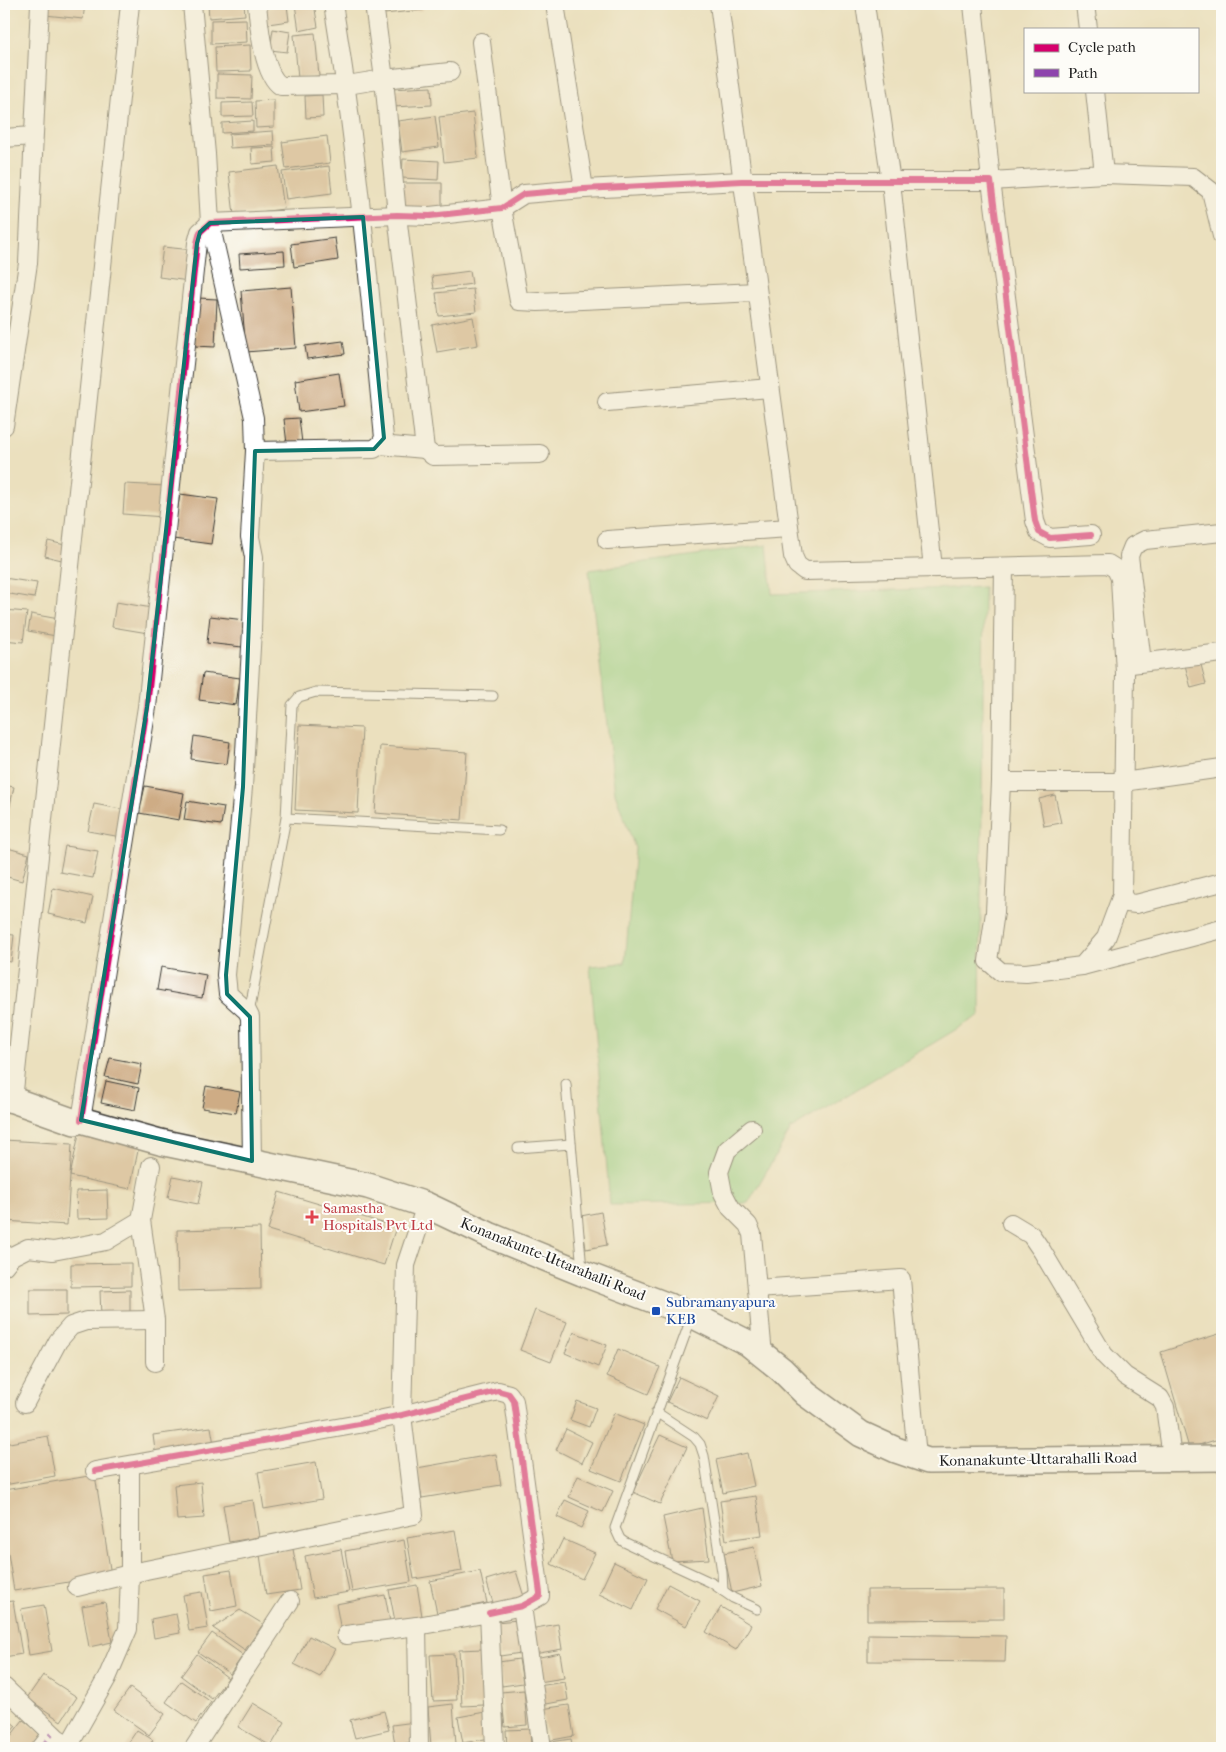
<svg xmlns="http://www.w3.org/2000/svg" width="1226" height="1752" font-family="'IM FELL French Canon',serif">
<rect width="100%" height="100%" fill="#fdfcf7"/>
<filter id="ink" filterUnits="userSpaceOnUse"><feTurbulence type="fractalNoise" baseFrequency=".02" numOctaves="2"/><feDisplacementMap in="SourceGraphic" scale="10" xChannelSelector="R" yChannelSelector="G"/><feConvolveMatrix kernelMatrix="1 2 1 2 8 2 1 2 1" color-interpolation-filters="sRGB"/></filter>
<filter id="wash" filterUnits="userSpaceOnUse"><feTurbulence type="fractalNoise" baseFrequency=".0096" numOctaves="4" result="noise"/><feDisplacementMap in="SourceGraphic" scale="20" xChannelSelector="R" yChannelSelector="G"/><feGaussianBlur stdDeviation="1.12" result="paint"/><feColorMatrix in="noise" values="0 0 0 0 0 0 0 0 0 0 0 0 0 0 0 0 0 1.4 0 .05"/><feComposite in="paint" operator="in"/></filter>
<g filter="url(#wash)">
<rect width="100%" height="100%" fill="#ebe0be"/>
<path fill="#92d38b" stroke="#577854" d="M 767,545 L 772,594 L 984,587 L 980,1015 L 791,1129 L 748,1203 L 610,1205 L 590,966 L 625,963 L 635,848 L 615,793 L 589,570 Z"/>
<g id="blocks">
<g fill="#ceac85">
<path d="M 47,4 L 85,4 L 83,19 L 45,15 Z"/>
<path d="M 208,4 L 244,4 L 245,15 L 209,18 Z"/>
<path d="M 295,4 L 314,4 L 318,27 L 299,31 Z"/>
<path d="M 383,4 L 423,4 L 423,10 L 384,14 Z"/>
<path d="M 287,5 L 289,21 L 268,24 L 265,8 Z"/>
<path d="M 246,19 L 247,42 L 211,44 L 211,20 Z"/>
<path d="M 273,29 L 290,32 L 287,52 L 270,50 Z"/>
<path d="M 315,33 L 319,76 L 298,78 L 294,35 Z"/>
<path d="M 250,45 L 251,71 L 216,72 L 215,47 Z"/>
<path d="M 217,74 L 252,75 L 251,99 L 217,98 Z"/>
<path d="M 431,87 L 432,105 L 392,107 L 391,89 Z"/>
<path d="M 322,95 L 323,117 L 306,118 L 305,96 Z"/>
<path d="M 274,100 L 274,127 L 256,128 L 255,101 Z"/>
<path d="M 252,102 L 253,116 L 222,117 L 222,103 Z"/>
<path d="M 473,113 L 478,158 L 444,162 L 439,117 Z"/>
<path d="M 435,116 L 439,147 L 402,152 L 398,121 Z"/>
<path d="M 253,121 L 253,131 L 222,133 L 222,123 Z"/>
<path d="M 273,131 L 274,145 L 230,148 L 229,134 Z"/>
<path d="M 327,136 L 330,163 L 286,169 L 282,142 Z"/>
<path d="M 274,147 L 275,162 L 252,164 L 251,148 Z"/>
<path d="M 403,159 L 439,161 L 438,180 L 402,178 Z"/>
<path d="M 278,166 L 284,209 L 234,215 L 229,172 Z"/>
<path d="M 329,166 L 332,193 L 286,199 L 282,172 Z"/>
<path d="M 402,183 L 442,183 L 442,208 L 402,207 Z"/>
<path d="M 335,238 L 338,260 L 294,267 L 291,244 Z"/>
<path d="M 163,247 L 193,250 L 189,281 L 159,277 Z"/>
<path d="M 284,251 L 285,265 L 240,268 L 239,254 Z"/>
<path d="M 470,271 L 472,284 L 434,289 L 432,276 Z"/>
<path d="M 291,287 L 296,348 L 246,352 L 241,291 Z"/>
<path d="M 473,289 L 476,312 L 439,316 L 436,293 Z"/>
<path d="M 197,298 L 217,299 L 215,347 L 195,346 Z"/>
<path d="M 473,317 L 478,345 L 437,352 L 432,325 Z"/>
<path d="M 343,341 L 345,354 L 307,359 L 305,346 Z"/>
<path d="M 339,373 L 344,406 L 299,412 L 295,380 Z"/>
<path d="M 299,418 L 302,443 L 287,444 L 284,419 Z"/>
<path d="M 125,484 L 166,486 L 164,517 L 123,514 Z"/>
<path d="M 180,494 L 218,499 L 211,544 L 173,539 Z"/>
<path d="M 48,541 L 69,546 L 66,561 L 45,556 Z"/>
<path d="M 4,578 L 37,583 L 34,598 L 4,593 Z"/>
<path d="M 116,602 L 152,608 L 148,633 L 112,627 Z"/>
<path d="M 4,610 L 27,612 L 23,642 L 4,640 Z"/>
<path d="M 31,614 L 59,619 L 56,636 L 28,631 Z"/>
<path d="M 210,616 L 245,620 L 242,647 L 207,643 Z"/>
<path d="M 1200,661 L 1206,684 L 1191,688 L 1185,665 Z"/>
<path d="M 203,673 L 240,678 L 236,705 L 199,700 Z"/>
<path d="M 299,725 L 362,728 L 358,813 L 295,810 Z"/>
<path d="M 194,736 L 230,742 L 227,764 L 191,759 Z"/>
<path d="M 380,746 L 467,752 L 462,820 L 375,813 Z"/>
<path d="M 4,785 L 14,787 L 7,819 L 4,818 Z"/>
<path d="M 145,786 L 184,793 L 179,820 L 139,813 Z"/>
<path d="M 1055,795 L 1061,823 L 1044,826 L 1039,799 Z"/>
<path d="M 187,801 L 224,807 L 221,825 L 184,820 Z"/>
<path d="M 94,804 L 126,810 L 121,837 L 88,831 Z"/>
<path d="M 65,846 L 98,851 L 93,878 L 60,872 Z"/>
<path d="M 4,847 L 29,854 L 22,881 L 4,876 Z"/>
<path d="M 53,888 L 93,897 L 87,923 L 48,914 Z"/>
<path d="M 4,934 L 14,935 L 11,962 L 4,961 Z"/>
<path d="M 161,967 L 206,975 L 202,998 L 157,990 Z"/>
<path d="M 110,1058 L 142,1064 L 138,1084 L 105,1077 Z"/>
<path d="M 106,1081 L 139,1088 L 135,1110 L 101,1103 Z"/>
<path d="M 206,1086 L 240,1092 L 236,1113 L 202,1108 Z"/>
<path d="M 80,1129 L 140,1141 L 130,1189 L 70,1176 Z"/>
<path d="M 4,1140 L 72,1144 L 67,1225 L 4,1221 Z"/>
<path d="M 173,1176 L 203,1182 L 198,1204 L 168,1198 Z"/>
<path d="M 107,1190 L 108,1218 L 77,1219 L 76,1191 Z"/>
<path d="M 279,1192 L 396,1227 L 384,1265 L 268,1230 Z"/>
<path d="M 601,1212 L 607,1245 L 586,1249 L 581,1216 Z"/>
<path d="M 260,1228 L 261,1289 L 178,1291 L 177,1230 Z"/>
<path d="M 131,1263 L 131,1286 L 71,1287 L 71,1264 Z"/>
<path d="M 30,1289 L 67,1289 L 67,1315 L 30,1316 Z"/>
<path d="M 130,1290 L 130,1315 L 101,1316 L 100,1291 Z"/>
<path d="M 535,1310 L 567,1322 L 551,1362 L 520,1350 Z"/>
<path d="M 574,1332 L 607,1345 L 598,1367 L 565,1353 Z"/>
<path d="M 1222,1333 L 1222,1438 L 1189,1448 L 1161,1352 Z"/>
<path d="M 618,1349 L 660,1367 L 648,1394 L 607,1376 Z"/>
<path d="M 679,1377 L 719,1396 L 707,1421 L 667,1402 Z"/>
<path d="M 577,1401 L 596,1408 L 589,1427 L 570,1420 Z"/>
<path d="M 614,1413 L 644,1425 L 621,1481 L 591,1469 Z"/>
<path d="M 211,1427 L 215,1450 L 156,1458 L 153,1435 Z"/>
<path d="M 566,1429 L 592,1442 L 582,1463 L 556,1450 Z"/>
<path d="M 660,1435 L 687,1447 L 660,1504 L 633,1492 Z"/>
<path d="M 48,1436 L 55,1476 L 4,1485 L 4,1444 Z"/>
<path d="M 747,1453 L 754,1486 L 723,1493 L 716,1460 Z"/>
<path d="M 496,1454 L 501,1485 L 422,1498 L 417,1468 Z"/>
<path d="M 316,1462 L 322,1499 L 264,1509 L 258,1472 Z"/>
<path d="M 95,1475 L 111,1575 L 14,1591 L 4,1528 L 4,1490 Z"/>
<path d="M 578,1476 L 613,1491 L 603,1512 L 569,1497 Z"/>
<path d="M 201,1482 L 204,1518 L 177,1520 L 174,1485 Z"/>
<path d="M 756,1496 L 762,1535 L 726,1540 L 720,1501 Z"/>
<path d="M 253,1500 L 259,1537 L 229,1542 L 223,1505 Z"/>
<path d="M 565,1500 L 589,1511 L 581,1528 L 557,1517 Z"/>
<path d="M 702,1508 L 709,1559 L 672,1561 L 663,1517 Z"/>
<path d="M 455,1530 L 462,1571 L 414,1579 L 407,1538 Z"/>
<path d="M 563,1539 L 595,1553 L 582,1579 L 551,1564 Z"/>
<path d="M 404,1540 L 411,1582 L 352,1592 L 345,1551 Z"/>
<path d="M 754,1547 L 762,1586 L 732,1593 L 724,1553 Z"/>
<path d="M 293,1549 L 300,1590 L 266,1595 L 260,1555 Z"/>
<path d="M 341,1549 L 349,1592 L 313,1598 L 305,1556 Z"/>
<path d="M 614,1562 L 648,1578 L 633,1610 L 599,1594 Z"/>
<path d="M 231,1570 L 237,1606 L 211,1611 L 205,1574 Z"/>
<path d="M 480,1571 L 487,1603 L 437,1613 L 430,1581 Z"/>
<path d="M 516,1571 L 525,1600 L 495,1609 L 486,1580 Z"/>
<path d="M 668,1584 L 700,1601 L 686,1626 L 655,1609 Z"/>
<path d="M 417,1585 L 422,1616 L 395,1621 L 389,1590 Z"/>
<path d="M 1004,1589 L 1004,1619 L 867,1620 L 867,1590 Z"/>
<path d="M 202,1592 L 208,1628 L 189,1631 L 183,1595 Z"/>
<path d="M 385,1595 L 390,1622 L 341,1631 L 336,1604 Z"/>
<path d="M 13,1601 L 22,1654 L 4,1657 L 4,1602 Z"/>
<path d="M 105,1602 L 112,1642 L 89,1647 L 82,1606 Z"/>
<path d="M 44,1605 L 52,1651 L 29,1655 L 21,1609 Z"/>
<path d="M 721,1607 L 751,1625 L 736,1650 L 706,1632 Z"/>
<path d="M 240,1610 L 263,1624 L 245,1650 L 213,1628 Z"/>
<path d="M 176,1614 L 180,1633 L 154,1638 L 151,1619 Z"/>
<path d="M 518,1620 L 521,1653 L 500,1656 L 496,1622 Z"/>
<path d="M 558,1624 L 562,1649 L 534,1654 L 530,1629 Z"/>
<path d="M 212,1633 L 243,1655 L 230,1674 L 198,1652 Z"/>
<path d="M 868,1634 L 1006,1636 L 1005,1662 L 868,1661 Z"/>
<path d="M 309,1636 L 335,1649 L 320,1677 L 294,1664 Z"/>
<path d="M 482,1649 L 484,1705 L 462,1706 L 459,1650 Z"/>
<path d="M 560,1653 L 564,1678 L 539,1682 L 535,1658 Z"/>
<path d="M 197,1654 L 228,1678 L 212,1699 L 181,1676 Z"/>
<path d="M 454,1654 L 457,1700 L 433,1701 L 430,1655 Z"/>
<path d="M 519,1659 L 523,1683 L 502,1686 L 499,1662 Z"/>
<path d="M 43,1675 L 77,1697 L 61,1721 L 27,1698 Z"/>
<path d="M 181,1681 L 211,1702 L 196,1723 L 166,1702 Z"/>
<path d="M 565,1682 L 568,1700 L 541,1705 L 538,1686 Z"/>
<path d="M 130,1688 L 165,1714 L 149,1735 L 114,1710 Z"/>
<path d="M 524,1690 L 527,1725 L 505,1727 L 501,1692 Z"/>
<path d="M 253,1703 L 285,1722 L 271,1746 L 238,1727 Z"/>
<path d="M 453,1704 L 456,1744 L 431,1746 L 428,1707 Z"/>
<path d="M 569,1705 L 574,1736 L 547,1741 L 541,1709 Z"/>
<path d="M 384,1711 L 389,1730 L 355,1738 L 350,1720 Z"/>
<path d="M 485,1712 L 490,1738 L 463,1743 L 458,1717 Z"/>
<path d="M 4,1716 L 16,1726 L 4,1740 Z"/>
<path d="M 23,1720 L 43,1735 L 33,1748 L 4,1748 L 4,1745 Z"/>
<path d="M 415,1722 L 418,1741 L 395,1745 L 392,1725 Z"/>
<path d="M 530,1729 L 531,1748 L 507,1748 L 506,1730 Z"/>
<path d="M 137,1730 L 153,1740 L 147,1748 L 125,1748 Z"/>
<path d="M 571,1739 L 573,1748 L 546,1748 L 545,1743 Z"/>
<path d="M 486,1745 L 487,1748 L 464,1748 L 464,1747 Z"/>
</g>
</g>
</g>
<g filter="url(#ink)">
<use href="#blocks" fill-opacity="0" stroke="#3b3934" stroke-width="1"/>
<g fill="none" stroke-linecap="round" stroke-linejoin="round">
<g stroke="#3b3934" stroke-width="11">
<g id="service">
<path d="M 286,818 L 499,830"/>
<path d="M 249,1013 L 286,818 L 292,705 L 299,697 L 316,692 L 493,696"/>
<path d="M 566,1084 L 582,1270"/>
<path d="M 518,1148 L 571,1144"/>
<path d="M 656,1412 L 694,1437 L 700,1444 L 704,1456 L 722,1572 L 723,1591 L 712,1583 L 624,1542 L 620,1539 L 615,1528 L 692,1316"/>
<path d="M 723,1591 L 733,1598 L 757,1609"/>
</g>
</g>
<g stroke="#3b3934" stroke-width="20">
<g id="minor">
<path d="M 192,4 L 206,154 L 210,223 L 254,418 L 255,451 L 250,537 L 254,557 L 252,630 L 243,787 L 226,975 L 228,994 L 247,1011 L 250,1017 L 252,1161"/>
<path d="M 257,4 C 259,25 263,75 281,86 L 347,85 L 384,79 L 450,72"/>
<path d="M 374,4 L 384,79 L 397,215 L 425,449 L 433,456 L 540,454"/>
<path d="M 555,4 L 584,189"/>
<path d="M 719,4 L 793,556 L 797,565 L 805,571 L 1108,564 L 1116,569 L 1120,578 L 1125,673 L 1122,895 L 1127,903 L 1136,904 L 1222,882"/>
<path d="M 865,4 L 891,182 L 933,568"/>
<path d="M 973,4 L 991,181 L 1104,174 L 1095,91"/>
<path d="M 1085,4 L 1088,29"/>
<path d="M 481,42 L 502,208 L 519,301 L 538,302 L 757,292"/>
<path d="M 4,138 L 33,136"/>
<path d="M 1104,174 L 1193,177 L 1211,191 L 1222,236"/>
<path d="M 607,402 L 770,388"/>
<path d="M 4,426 L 28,263 L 40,4"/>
<path d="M 380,445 L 425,449"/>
<path d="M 255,451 L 374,449 L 380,445 L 384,438 C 370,293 357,148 333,4"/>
<path d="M 607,540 L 789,528"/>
<path d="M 1004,567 L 1001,782 L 995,912 L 988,961 L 1001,972 L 1026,973 L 1082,966 L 1106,938 L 1122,895"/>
<path d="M 1142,662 L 1129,556 L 1133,546 L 1145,540 L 1222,532"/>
<path d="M 1131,664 L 1222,653"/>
<path d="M 1001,782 L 1123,782 L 1222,768"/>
<path d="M 1082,966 L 1222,929"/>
<path d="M 13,1100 L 130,4"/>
<path d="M 81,1120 L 147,707 L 197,243 L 200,232 L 210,223 L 397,215 L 430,216 L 502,208 L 524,194 L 584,189 L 742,181 L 991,181 L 1035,521 L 1039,532 L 1050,538 L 1091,535"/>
<path d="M 752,1129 L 727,1150 L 719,1172 L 723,1193 L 731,1208 L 748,1225 L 752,1234 L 763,1355"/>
<path d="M 141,1220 L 155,1320 L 155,1362"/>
<path d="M 1011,1223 L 1031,1235 L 1042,1251 L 1104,1355 L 1125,1376 L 1160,1398 L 1165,1407 L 1172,1457"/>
<path d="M 4,1266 L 12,1256 L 28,1248 L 53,1251 L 106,1241 L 141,1220 L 151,1166"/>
<path d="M 757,1289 L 901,1279 L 917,1457"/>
<path d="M 25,1403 L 58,1341 L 71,1326 L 86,1321 L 155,1320"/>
<path d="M 95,1471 L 359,1424 L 402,1415 L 498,1391 L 509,1394 L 514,1401 L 540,1593 L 540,1596 L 522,1606 L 489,1613"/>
<path d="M 77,1587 L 146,1570 L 414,1515 L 402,1415 L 406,1265 L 426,1205"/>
<path d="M 522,1606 L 542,1748"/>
<path d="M 417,1626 L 419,1748"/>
<path d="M 346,1635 L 417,1626 L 489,1613 L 495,1748"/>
<path d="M 4,1687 L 57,1738 L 74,1748"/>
<path d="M 69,1745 L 107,1678 L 128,1629 L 130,1574 L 130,1466"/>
<path d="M 41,1748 L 52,1734"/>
<path d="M 194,1748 L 290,1601"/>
</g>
</g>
<g stroke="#3b3934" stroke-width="28">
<path id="secondary" d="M 4,1098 L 13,1100 L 75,1122 L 81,1120 L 160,1142 L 368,1186 L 426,1205 L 489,1235 L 582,1273 L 692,1315 L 748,1343 L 782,1370 L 806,1394 L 861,1434 L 896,1450 L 928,1461 L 1222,1458"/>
</g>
<use href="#service" stroke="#fff" stroke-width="9"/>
<use href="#minor" stroke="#fff" stroke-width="18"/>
<use href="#secondary" stroke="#fff" stroke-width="25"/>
<path stroke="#8e44ad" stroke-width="5" stroke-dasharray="10 5" stroke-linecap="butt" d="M 41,1748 L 52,1734"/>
<g stroke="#fdfcf7" stroke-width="9">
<g id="cycleway">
<path d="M 81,1120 L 147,707 L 197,243 L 200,232 L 210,223 L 397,215 L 430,216 L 502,208 L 524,194 L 584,189 L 742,181 L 991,181 L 1035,521 L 1039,532 L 1050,538 L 1091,535"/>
<path d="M 95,1471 L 359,1424 L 402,1415 L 498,1391 L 509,1394 L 514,1401 L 540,1593 L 540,1596 L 522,1606 L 489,1613"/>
</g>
</g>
<use href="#cycleway" stroke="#d6006c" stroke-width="6"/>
</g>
</g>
<path d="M0 0H1226V1752H0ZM 363,217 L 384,438 L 374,449 L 255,451 L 243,787 L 226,975 L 227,994 L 250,1017 L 252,1161 L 81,1120 L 147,707 L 197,243 L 200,232 L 210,223 Z" fill="#ebe0be" fill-opacity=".55" fill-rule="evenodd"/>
<path fill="none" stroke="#0f766e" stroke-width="4" stroke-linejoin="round" d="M 363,217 L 384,438 L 374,449 L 255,451 L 243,787 L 226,975 L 227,994 L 250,1017 L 252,1161 L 81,1120 L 147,707 L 197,243 L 200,232 L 210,223 Z"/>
<path fill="#e0444e" stroke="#fdfcf7" stroke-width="2" d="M309.5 1209.5h5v5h5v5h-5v5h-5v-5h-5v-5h5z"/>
<rect fill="#1a4fb4" stroke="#fdfcf7" stroke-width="2" x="651" y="1306" width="10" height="10" rx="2.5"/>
<g text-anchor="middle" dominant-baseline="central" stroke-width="4" stroke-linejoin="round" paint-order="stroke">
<g font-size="15" fill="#be3a42" stroke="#fdfcf7" text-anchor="start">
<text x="323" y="1208">Samastha<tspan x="323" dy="17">Hospitals Pvt Ltd</tspan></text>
</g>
<g font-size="15" fill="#1c1c1c" stroke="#fdfcf7">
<text transform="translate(553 1259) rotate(22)">Konanakunte-Uttarahalli Road</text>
<text transform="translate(1038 1459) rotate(-1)">Konanakunte-Uttarahalli Road</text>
</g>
<g font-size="15" fill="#164399" stroke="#fdfcf7" text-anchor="start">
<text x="666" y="1302">Subramanyapura<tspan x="666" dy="17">KEB</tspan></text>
</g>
</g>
<rect width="1226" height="1752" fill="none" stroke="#fdfcf7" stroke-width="20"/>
<rect x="1024" y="28" width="175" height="65" fill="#fdfcf7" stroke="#a3a29f"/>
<rect x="1034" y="44" width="25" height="8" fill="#d6006c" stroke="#a3a29f"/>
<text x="1068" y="52" font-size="15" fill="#1c1c1c">Cycle path</text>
<rect x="1034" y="69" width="25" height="8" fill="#8e44ad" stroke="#a3a29f"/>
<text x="1068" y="78" font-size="15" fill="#1c1c1c">Path</text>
</svg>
